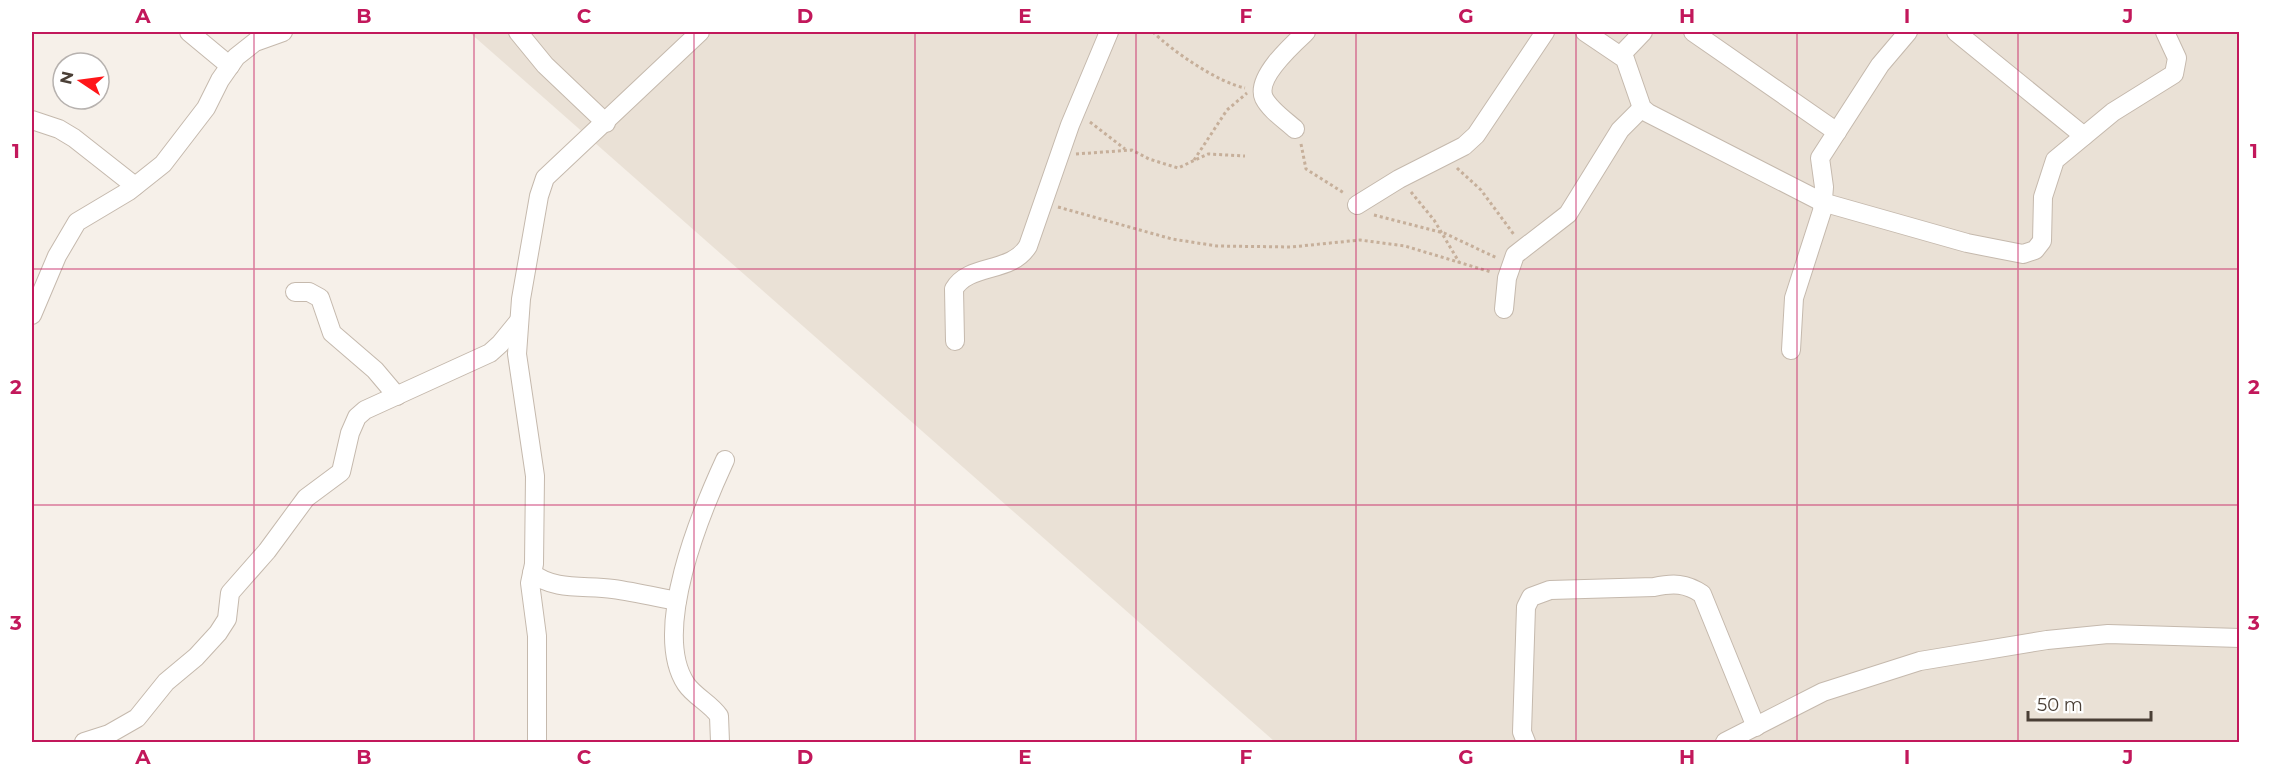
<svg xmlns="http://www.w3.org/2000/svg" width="2271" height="774" font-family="Montserrat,sans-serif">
<rect width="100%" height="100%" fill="#f6f0e9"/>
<path fill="#eae1d6" d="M 469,32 L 2239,32 L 2239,742 L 1275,742 Z"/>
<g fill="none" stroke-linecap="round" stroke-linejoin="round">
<g stroke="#c5b9ad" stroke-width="20">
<g id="street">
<path d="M 189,32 L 230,66"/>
<path d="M 518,32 L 545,65 L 606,123"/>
<path d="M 1585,32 L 1625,59 L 1642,108 L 1648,113 L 1822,202 L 1967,243 L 2023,254 L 2035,250 L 2042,241 L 2043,197 L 2055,160 L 2113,112 L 2174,74 L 2177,58 L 2165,32"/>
<path d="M 1693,32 L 1837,132"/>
<path d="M 1956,32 L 2084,136"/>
<path d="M 1621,55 L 1643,32"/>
<path d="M 32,120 L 59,129 L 74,138 L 135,186"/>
<path d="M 1295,129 C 1285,120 1270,110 1264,98 C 1255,78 1293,44 1306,32"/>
<path d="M 1357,205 L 1399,179 L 1464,146 L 1476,135 L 1545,32"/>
<path d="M 295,292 L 309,292 L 320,298 L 332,333 L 375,370 L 397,396"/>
<path d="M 1504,309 L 1507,278 L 1515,255 L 1568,214 L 1620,130 L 1642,108"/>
<path d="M 32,315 L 57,256 L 77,222 L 129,191 L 163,164 L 206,108 L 220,80 L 236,57 L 255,42 L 283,32"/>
<path d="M 955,341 L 954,289 C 969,263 1011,274 1028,246 L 1070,125 L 1109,32"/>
<path d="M 1791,350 L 1794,298 L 1822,211 L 1824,187 L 1820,158 L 1880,65 L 1908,32"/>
<path d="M 532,573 C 554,591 586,585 613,589 C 634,592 656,597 677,601"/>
<path d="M 84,742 L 109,734 L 137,718 L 166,682 L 196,657 L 218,633 L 227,619 L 230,593 L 267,551 L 306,498 L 341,472 L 350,433 L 357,417 L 365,410 L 490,353 L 500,344 L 518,322"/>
<path d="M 537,742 L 537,636 L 530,583 L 534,564 L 535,476 L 517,354 L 521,299 L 539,196 L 545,178 L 700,32"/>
<path d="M 720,742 L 719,716 C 710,703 695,697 686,684 C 651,631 701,512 725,460"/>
<path d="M 1526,742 L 1522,732 L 1526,607 L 1531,597 L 1550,590 L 1654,587 C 1673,583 1686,583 1702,594 L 1756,727"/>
<path d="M 1725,742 L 1823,692 L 1920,661 L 2047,640 L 2108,634 L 2240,638"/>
</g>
</g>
<g stroke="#c6af9a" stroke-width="3" stroke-dasharray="3 3" stroke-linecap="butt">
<path d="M 1153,32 C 1172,51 1219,83 1245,88"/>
<path d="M 1090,122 L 1125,149"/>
<path d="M 1301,144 L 1306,169 L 1344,193"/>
<path d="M 1076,154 L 1132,150 L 1149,159 L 1178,168 L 1208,154 L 1245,156"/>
<path d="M 1194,160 L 1227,110 L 1247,93"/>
<path d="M 1457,168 L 1481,190 L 1515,236"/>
<path d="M 1411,192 L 1434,220 L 1459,262"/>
<path d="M 1058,207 L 1172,239 L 1217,246 L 1291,247 L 1360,240 L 1405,246 L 1491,272"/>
<path d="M 1374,215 L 1444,233 L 1497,258"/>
</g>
<use href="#street" stroke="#fff" stroke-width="18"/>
</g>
<path fill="none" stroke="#c2185b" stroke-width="1.5" stroke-opacity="0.55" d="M 254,32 L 254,742M 474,32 L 474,742M 694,32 L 694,742M 915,32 L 915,742M 1136,32 L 1136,742M 1356,32 L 1356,742M 1576,32 L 1576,742M 1797,32 L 1797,742M 2018,32 L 2018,742M 32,269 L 2240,269M 32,505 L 2240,505"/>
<rect width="2271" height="774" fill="none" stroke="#ffffff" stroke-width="66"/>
<g transform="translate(81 81) rotate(283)"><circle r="28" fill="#ffffff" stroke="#b7b2af" stroke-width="1.5"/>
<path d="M0-4.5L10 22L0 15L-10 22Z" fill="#ff1619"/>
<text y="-9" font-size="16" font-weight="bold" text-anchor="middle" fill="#4a3f36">N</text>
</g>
<path d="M2028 711v9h123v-9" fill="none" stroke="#4a3f36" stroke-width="3"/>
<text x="2037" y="711" font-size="18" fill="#4a3f36" stroke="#ffffff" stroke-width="4.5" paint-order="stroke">50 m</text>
<rect x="33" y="33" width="2205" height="708" fill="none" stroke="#c2185b" stroke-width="2"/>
<g font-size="20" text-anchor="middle" font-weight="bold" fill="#c2185b">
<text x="143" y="23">A</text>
<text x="364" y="23">B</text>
<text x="584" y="23">C</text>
<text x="805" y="23">D</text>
<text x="1025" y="23">E</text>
<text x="1246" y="23">F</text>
<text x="1466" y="23">G</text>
<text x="1687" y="23">H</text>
<text x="1907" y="23">I</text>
<text x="2128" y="23">J</text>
<text x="16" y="158">1</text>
<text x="2254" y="158">1</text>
<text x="16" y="394">2</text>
<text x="2254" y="394">2</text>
<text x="16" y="630">3</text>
<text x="2254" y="630">3</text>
<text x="143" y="764">A</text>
<text x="364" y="764">B</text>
<text x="584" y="764">C</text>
<text x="805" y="764">D</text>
<text x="1025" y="764">E</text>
<text x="1246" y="764">F</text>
<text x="1466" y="764">G</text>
<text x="1687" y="764">H</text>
<text x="1907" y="764">I</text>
<text x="2128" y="764">J</text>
</g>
</svg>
